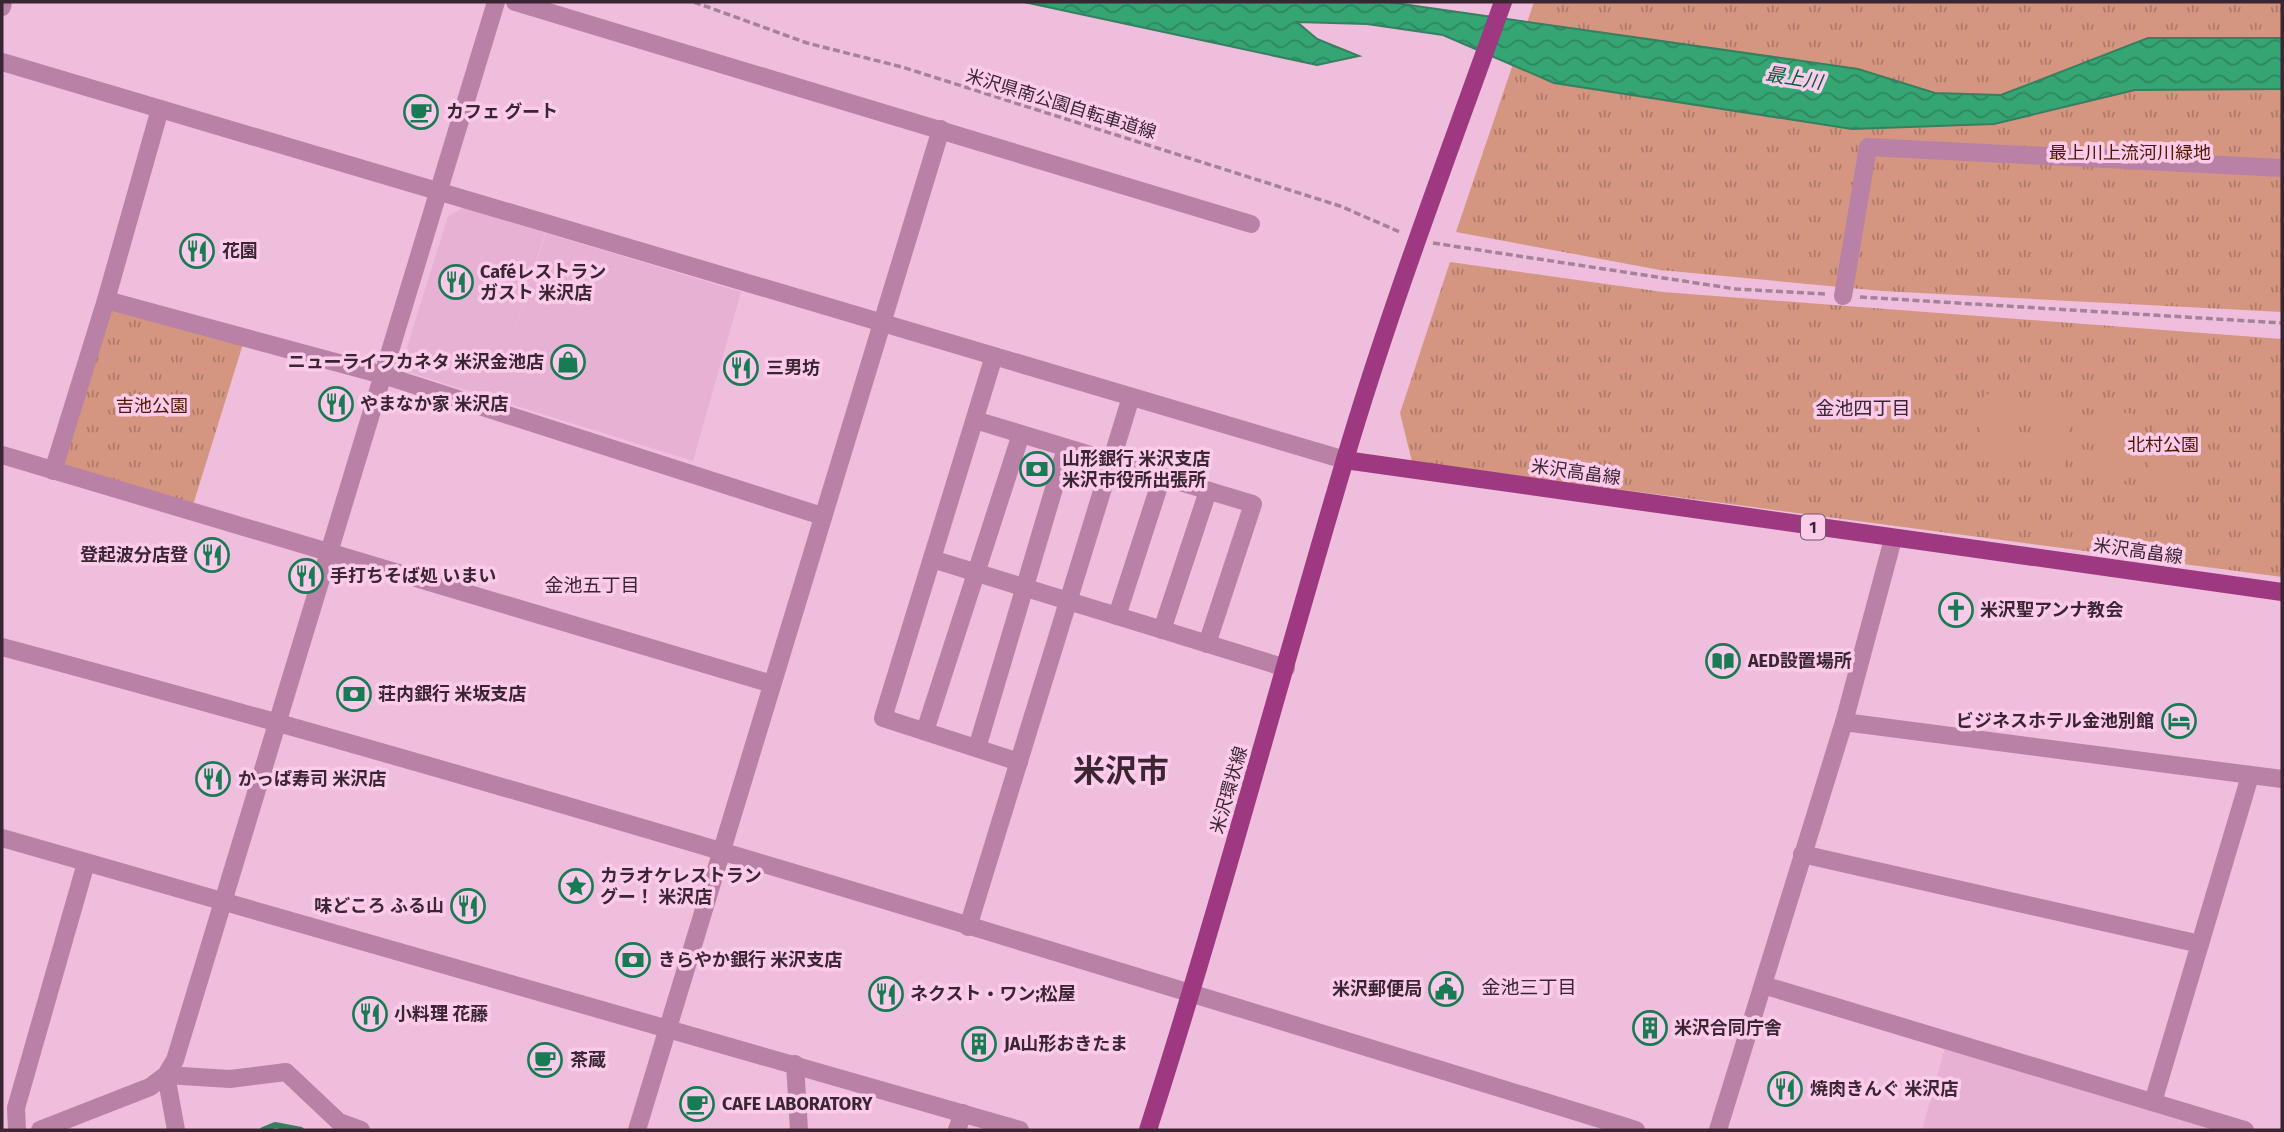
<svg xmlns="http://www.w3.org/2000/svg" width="2284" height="1132" font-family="'Fira Sans','Noto Sans JP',sans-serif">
<defs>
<pattern id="park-tufts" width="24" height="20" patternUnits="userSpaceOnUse" patternTransform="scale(1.75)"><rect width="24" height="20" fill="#d49680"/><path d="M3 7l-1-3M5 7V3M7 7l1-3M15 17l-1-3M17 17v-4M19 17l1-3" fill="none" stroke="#ad7a69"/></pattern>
<pattern id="water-waves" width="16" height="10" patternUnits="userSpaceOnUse" patternTransform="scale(1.75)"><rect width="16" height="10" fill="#35a574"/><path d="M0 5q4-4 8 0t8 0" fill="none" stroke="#2e8660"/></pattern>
</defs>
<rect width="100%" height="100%" fill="#eebedc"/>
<g fill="#e7b1d4">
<path d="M 464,207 L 545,233 L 505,360 L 546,233 L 741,292 L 693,461 L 408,372 L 403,360 L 448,216 Z"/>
<path d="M 1946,1044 L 2228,1130 L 1922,1130 Z"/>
</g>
<g fill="url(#park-tufts)">
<path d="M 1534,2 L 2282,2 L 2282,312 L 1882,291 L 1660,270 L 1456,232 Z"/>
<path d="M 1450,262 L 1663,292 L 2282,339 L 2282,577 L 1412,462 L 1400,413 Z"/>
<path d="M 111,305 L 243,344 L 193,505 L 62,466 Z"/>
</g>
<g fill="#d49680">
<path d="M 1985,394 L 2018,398 L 2010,465 L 1977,461 Z"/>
<path d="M 2040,399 L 2072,404 L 2064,471 L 2032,467 Z"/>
<path d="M 2102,410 L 2134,414 L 2126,481 L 2094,477 Z"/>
<path d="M 2156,417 L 2188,421 L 2180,488 L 2147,484 Z"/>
</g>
<path fill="url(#water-waves)" stroke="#367f60" stroke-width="2" d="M 1024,2 L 1388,2 L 1858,69 L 1935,93 L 2001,95 L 2148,38 L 2282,38 L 2282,89 L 2135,90 L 1994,124 L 1852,129 L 1554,83 L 1443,35 L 1367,24 L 1297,22 L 1317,39 L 1359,56 L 1317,65 Z"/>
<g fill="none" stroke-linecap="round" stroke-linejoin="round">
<path stroke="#367f60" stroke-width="6" d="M 263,1130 L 275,1125 L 301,1130"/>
<g stroke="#a68299" stroke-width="3.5" stroke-dasharray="7 3.5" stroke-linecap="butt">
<path d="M 694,2 L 807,43 L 902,67 L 1340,206 L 1400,232"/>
<path d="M 1433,243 L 1736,289 L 1825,294"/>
<path d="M 1860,297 L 2282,323"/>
</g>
<g stroke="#b981a5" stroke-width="18">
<path d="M 515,2 L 1251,224"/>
<path d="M 2,7 L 3,2"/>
<path d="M 2,62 L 1345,460"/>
<path d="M 1843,296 L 1868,147 L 2282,168"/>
<path d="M 106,300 L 383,375 L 822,516"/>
<path d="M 994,356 L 883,718 L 1019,762"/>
<path d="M 975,420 L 1253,504 L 1207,644"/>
<path d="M 2,455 L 772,684"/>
<path d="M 53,471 L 106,300 L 160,109"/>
<path d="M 932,559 L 1286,668"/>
<path d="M 1117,616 L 1162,477"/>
<path d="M 1162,630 L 1208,491"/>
<path d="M 2,647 C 550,794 1093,963 1636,1130"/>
<path d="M 1844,722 L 2282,779"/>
<path d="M 925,731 L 1021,434"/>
<path d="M 977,748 L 1066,448"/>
<path d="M 2,838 L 1020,1130"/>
<path d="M 1802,854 L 2200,944"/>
<path d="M 968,927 L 1131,397"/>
<path d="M 1763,985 L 2245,1130"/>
<path d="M 795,1064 L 799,1130"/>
<path d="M 2153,1102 L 2250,776"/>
<path d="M 17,1130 L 16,1108 L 86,863"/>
<path d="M 40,1130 L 150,1087 L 166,1075 L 175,1060 L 496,2"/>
<path d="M 176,1130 L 166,1075 L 230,1079 L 286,1072 L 339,1122 L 361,1130"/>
<path d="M 637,1130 L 941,129"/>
<path d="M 957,1130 L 963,1113"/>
<path d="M 1718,1130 L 1844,722 L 1893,539"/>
</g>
<g stroke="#9e3981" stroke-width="18">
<path d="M 1345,460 L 2282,592"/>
<path d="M 1148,1130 C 1219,909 1278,685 1344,463 C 1390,307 1448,155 1503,2"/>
</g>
</g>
<defs>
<g id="cafe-ring" transform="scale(1.75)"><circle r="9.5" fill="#fbcbe9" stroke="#187b53" stroke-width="1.5"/><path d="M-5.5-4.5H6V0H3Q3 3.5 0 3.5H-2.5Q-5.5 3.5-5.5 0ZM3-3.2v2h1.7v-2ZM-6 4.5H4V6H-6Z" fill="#187b53"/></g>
<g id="restaurant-ring" transform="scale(1.75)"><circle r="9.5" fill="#fbcbe9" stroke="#187b53" stroke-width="1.5"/><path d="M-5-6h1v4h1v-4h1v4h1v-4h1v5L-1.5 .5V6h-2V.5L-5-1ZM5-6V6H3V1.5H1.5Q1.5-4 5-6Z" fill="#187b53"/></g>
<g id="shop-ring" transform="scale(1.75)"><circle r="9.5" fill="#fbcbe9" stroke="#187b53" stroke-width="1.5"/><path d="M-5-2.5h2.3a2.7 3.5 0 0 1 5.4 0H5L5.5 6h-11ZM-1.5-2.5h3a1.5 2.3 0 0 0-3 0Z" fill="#187b53"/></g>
<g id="bank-ring" transform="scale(1.75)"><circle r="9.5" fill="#fbcbe9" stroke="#187b53" stroke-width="1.5"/><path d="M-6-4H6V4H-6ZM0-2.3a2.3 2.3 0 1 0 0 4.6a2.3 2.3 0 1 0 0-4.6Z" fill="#187b53"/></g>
<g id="church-ring" transform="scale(1.75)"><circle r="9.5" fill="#fbcbe9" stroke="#187b53" stroke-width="1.5"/><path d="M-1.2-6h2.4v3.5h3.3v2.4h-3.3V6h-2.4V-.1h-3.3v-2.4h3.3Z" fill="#187b53"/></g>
<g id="library-ring" transform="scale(1.75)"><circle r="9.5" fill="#fbcbe9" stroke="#187b53" stroke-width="1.5"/><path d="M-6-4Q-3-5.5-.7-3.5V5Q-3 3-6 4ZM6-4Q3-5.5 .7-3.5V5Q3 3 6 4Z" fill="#187b53"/></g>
<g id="hotel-ring" transform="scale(1.75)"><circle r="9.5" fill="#fbcbe9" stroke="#187b53" stroke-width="1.5"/><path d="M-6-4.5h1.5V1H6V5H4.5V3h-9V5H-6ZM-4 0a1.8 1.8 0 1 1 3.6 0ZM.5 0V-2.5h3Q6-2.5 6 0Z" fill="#187b53"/></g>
<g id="sight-ring" transform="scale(1.75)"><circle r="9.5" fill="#fbcbe9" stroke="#187b53" stroke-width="1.5"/><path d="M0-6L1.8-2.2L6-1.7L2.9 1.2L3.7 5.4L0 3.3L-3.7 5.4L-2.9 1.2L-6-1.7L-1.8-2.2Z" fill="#187b53"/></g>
<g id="civic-ring" transform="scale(1.75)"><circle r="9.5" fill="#fbcbe9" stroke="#187b53" stroke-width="1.5"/><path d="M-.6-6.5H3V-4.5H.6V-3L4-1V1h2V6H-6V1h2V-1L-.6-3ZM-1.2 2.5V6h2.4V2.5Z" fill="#187b53"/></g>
<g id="building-ring" transform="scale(1.75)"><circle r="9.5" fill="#fbcbe9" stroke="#187b53" stroke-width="1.5"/><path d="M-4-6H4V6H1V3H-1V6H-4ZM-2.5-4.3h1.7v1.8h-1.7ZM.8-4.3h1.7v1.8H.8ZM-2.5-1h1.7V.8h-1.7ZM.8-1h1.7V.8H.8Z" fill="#187b53"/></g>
</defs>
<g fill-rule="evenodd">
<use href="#cafe-ring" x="421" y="112"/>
<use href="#restaurant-ring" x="197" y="251"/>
<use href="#restaurant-ring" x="456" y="282"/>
<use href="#shop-ring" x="568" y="362"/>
<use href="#restaurant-ring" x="741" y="368"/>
<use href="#restaurant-ring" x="336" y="404"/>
<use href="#bank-ring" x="1037" y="469"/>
<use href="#restaurant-ring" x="212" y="555"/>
<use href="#restaurant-ring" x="306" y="576"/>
<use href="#church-ring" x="1956" y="610"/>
<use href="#library-ring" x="1723" y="661"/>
<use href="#bank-ring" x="354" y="694"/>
<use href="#hotel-ring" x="2179" y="721"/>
<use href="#restaurant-ring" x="213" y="779"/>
<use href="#sight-ring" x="576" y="886"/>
<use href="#restaurant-ring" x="468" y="906"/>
<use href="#bank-ring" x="633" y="960"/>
<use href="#civic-ring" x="1446" y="989"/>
<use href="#restaurant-ring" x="886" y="994"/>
<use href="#restaurant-ring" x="370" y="1014"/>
<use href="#building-ring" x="1650" y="1028"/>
<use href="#building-ring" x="979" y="1044"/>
<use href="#cafe-ring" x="545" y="1060"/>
<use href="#restaurant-ring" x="1785" y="1089"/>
<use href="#cafe-ring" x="697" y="1104"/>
</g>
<g text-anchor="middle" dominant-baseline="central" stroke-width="7" stroke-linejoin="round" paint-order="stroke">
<rect fill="#fbcbe9" stroke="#735869" stroke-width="2" x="1801" y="514.5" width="24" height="25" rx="5"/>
<g font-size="16" font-weight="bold" fill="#392632">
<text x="1813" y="527">1</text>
</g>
<g font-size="18" fill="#392632" stroke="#fbcbe9">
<text transform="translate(1061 104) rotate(17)">米沢県南公園自転車道線</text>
<text transform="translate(1576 472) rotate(8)">米沢高畠線</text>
<text transform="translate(2138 551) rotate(8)">米沢高畠線</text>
<text transform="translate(1229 790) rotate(-74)">米沢環状線</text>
</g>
<g font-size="18" font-weight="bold" fill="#392632" stroke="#fbcbe9" text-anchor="start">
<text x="446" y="112">カフェ グート</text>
<text x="222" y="251">花園</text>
<text x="480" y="272">Caféレストラン<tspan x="480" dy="21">ガスト 米沢店</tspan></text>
<text x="544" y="362" text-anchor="end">ニューライフカネタ 米沢金池店</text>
<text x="766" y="368">三男坊</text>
<text x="360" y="404">やまなか家 米沢店</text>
<text x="1062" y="459">山形銀行 米沢支店<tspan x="1062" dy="21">米沢市役所出張所</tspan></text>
<text x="188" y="555" text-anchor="end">登起波分店登</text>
<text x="330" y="576">手打ちそば処 いまい</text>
<text x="1980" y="610">米沢聖アンナ教会</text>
<text x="1748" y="661">AED設置場所</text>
<text x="378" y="694">荘内銀行 米坂支店</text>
<text x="2154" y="721" text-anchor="end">ビジネスホテル金池別館</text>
<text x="238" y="779">かっぱ寿司 米沢店</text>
<text x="600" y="876">カラオケレストラン<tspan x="600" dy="21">グー！ 米沢店</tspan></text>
<text x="444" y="906" text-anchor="end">味どころ ふる山</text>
<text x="658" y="960">きらやか銀行 米沢支店</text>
<text x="1422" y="989" text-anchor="end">米沢郵便局</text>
<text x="910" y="994">ネクスト・ワン;松屋</text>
<text x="394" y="1014">小料理 花藤</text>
<text x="1674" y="1028">米沢合同庁舎</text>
<text x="1004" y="1044">JA山形おきたま</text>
<text x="570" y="1060">茶蔵</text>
<text x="1810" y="1089">焼肉きんぐ 米沢店</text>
<text x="722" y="1104">CAFE LABORATORY</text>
</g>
<g font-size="18" fill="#4f1500" stroke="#fbcbe9">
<text x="2130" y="153">最上川上流河川緑地</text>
<text x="152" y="406">吉池公園</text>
<text x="2163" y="445">北村公園</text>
</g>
<g font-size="19" font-style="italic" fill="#045c3c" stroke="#fbcbe9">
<text transform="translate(1794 78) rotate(9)">最上川</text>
</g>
<g font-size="19" fill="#392632" stroke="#fbcbe9">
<text x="1863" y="408">金池四丁目</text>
<text x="592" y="585">金池五丁目</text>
<text x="1529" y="987">金池三丁目</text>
</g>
<g font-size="32" font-weight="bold" fill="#392632" stroke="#fbcbe9">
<text x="1121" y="771">米沢市</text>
</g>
</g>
<rect width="2284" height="1132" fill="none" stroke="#392632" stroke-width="7"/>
</svg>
